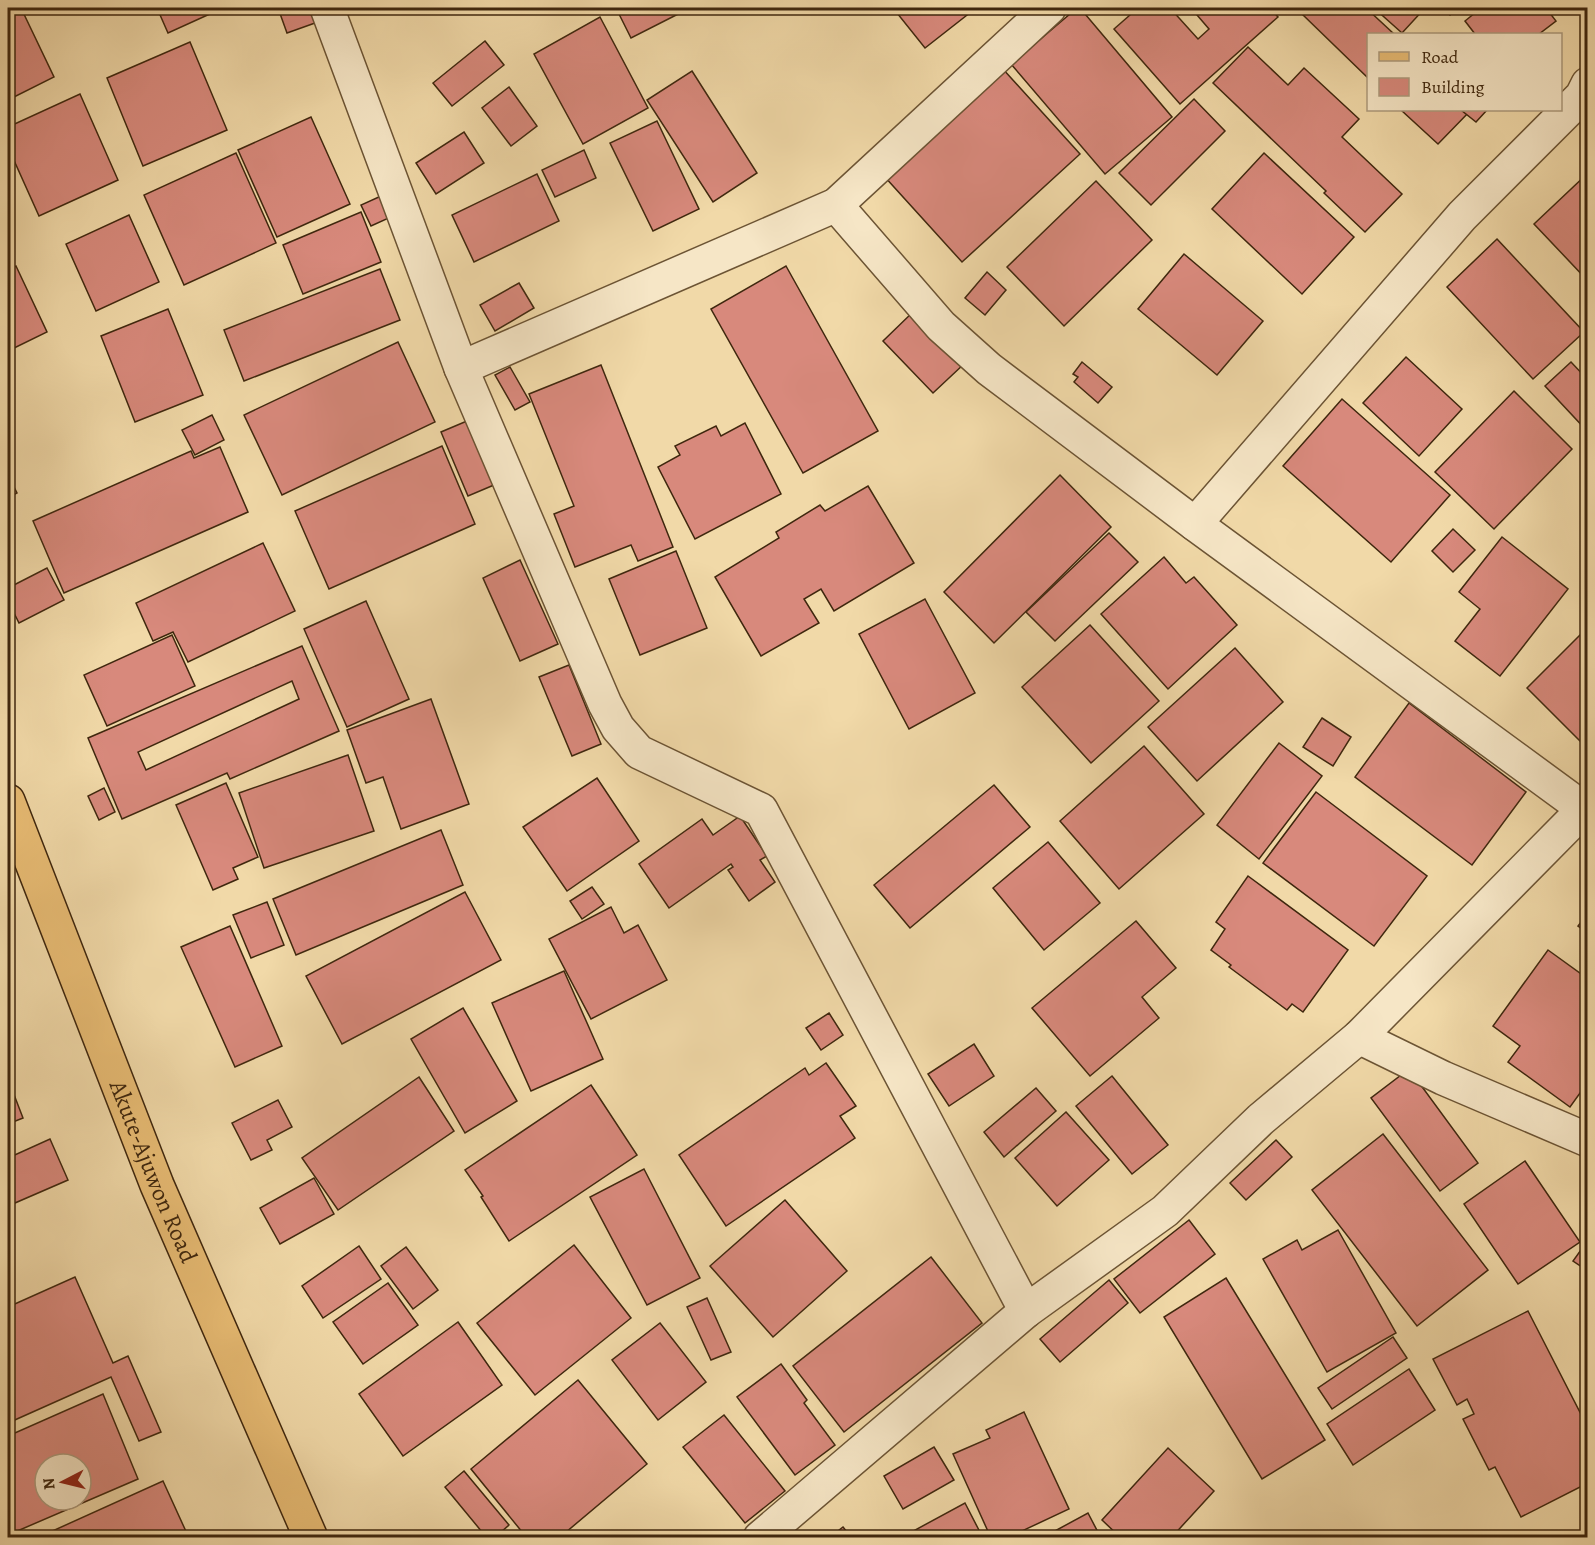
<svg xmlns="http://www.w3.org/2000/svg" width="1595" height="1545" font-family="Alegreya,serif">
<rect width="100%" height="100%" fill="#f1d9a8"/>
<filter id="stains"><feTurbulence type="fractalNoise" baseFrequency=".00333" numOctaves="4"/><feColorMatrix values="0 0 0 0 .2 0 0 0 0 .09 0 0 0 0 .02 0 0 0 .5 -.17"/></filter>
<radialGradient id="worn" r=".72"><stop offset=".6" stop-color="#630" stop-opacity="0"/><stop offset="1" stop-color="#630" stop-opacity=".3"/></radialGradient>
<g fill="#d8897c" stroke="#3f270e" stroke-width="1.5" fill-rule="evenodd">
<path d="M 8,8 L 21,8 L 54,77 L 8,100 Z"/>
<path d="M 157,8 L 223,8 L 168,33 Z"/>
<path d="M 278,8 L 309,8 L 315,23 L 287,33 Z"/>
<path d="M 616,8 L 690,8 L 631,38 Z"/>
<path d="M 893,8 L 976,8 L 925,48 Z"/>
<path d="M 1077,8 L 1080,8 L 1172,117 L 1105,174 L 1011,64 Z"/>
<path d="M 1138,8 L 1170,8 L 1198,39 L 1209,29 L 1191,8 L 1270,8 L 1278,17 L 1180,104 L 1114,29 Z"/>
<path d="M 1308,8 L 1366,8 L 1394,34 L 1368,34 L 1368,78 L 1302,14 Z"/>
<path d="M 1374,8 L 1425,8 L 1402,33 Z"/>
<path d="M 1442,8 L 1457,8 L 1450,15 Z"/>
<path d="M 1481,8 L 1546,8 L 1556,21 L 1539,34 L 1475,34 L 1465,21 Z"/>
<path d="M 600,17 L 648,108 L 583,144 L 534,54 Z"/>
<path d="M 485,41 L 504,65 L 452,106 L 433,83 Z"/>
<path d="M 190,42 L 227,130 L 143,166 L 107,78 Z"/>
<path d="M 1248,47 L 1288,85 L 1304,68 L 1359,119 L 1342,137 L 1402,194 L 1365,232 L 1324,193 L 1326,191 L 1213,83 Z"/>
<path d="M 1002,68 L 1080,154 L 962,262 L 884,176 Z"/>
<path d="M 692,71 L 757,173 L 713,202 L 647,100 Z"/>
<path d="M 509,87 L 537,126 L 511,146 L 482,108 Z"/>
<path d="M 80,94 L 118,180 L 39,216 L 8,147 L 8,127 Z"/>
<path d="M 1194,99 L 1225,131 L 1151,205 L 1119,173 Z"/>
<path d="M 1401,110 L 1471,110 L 1438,144 Z"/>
<path d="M 1461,110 L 1487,110 L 1476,122 Z"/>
<path d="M 311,117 L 350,204 L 277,237 L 238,150 Z"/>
<path d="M 657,121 L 699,209 L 653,231 L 610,143 Z"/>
<path d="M 464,132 L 484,163 L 436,194 L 416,163 Z"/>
<path d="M 584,150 L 596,178 L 555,197 L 542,170 Z"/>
<path d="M 236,153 L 276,243 L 184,285 L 144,195 Z"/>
<path d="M 1264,153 L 1354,237 L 1302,294 L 1212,209 Z"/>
<path d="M 1588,173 L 1588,281 L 1534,224 Z"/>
<path d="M 537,174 L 559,221 L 474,262 L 452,215 Z"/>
<path d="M 1096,181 L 1152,240 L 1064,326 L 1007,267 Z"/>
<path d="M 381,196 L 391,217 L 371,226 L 361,205 Z"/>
<path d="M 361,212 L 381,262 L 303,294 L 283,245 Z"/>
<path d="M 129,215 L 159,282 L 96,311 L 66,244 Z"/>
<path d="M 1497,239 L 1584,332 L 1533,379 L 1447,287 Z"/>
<path d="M 1184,254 L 1263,321 L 1217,375 L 1138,309 Z"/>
<path d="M 16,266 L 47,332 L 8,351 L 8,270 Z"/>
<path d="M 786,266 L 878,431 L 803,473 L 711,309 Z"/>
<path d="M 380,269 L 400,320 L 244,381 L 224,330 Z"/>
<path d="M 987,272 L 1006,290 L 985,315 L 965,298 Z"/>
<path d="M 519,283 L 534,308 L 495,331 L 480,305 Z"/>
<path d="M 168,309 L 203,395 L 135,422 L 101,336 Z"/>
<path d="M 915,310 L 965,363 L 933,393 L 883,341 Z"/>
<path d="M 398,342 L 435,422 L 282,495 L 244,415 Z"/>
<path d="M 1406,357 L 1462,409 L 1419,456 L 1363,403 Z"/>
<path d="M 1082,362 L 1112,387 L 1098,403 L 1074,382 L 1078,377 L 1073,374 Z"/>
<path d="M 1571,362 L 1588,380 L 1588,432 L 1545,386 Z"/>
<path d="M 601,365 L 673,547 L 638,561 L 631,545 L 575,567 L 554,514 L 574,506 L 529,394 Z"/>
<path d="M 510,367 L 530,402 L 515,410 L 495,375 Z"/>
<path d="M 1514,391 L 1572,449 L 1494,529 L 1435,472 Z"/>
<path d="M 1342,399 L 1450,495 L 1391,562 L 1283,466 Z"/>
<path d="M 212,415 L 224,440 L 195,455 L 182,430 Z"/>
<path d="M 474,418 L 501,482 L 468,496 L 441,432 Z"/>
<path d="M 745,423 L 781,494 L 695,539 L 658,467 L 680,455 L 675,446 L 716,426 L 721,436 Z"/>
<path d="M 442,446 L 475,524 L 329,589 L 295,511 Z"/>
<path d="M 220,447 L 248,512 L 64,593 L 33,521 L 191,451 L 194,458 Z"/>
<path d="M 8,475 L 17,493 L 8,498 Z"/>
<path d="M 1060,475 L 1111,527 L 994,643 L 944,592 Z"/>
<path d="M 868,486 L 914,563 L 834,611 L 821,589 L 804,599 L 819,623 L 761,656 L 715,577 L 779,538 L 776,532 L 820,505 L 825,511 Z"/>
<path d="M 1453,529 L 1475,550 L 1453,572 L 1432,551 Z"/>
<path d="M 1109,533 L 1138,562 L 1055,641 L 1026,612 Z"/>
<path d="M 1502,537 L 1568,589 L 1500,676 L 1455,641 L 1480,609 L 1459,592 Z"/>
<path d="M 263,543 L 295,611 L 188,662 L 173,632 L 153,641 L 136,603 Z"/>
<path d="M 676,551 L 707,628 L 640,655 L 609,579 Z"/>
<path d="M 1164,557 L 1186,583 L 1194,577 L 1237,625 L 1168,689 L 1101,614 Z"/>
<path d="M 520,560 L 558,644 L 520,661 L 483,578 Z"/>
<path d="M 47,568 L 64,600 L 19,623 L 8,601 L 8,588 Z"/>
<path d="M 925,599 L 975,693 L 909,729 L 859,634 Z"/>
<path d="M 366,601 L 409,699 L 347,727 L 304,629 Z"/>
<path d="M 1090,625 L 1159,701 L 1091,763 L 1022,687 Z"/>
<path d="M 1588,627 L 1588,736 L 1581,742 L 1527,688 Z"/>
<path d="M 172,635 L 195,686 L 107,726 L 84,675 Z"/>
<path d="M 302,646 L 339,731 L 230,779 L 227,773 L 122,819 L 88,738 ZM 292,681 L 299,699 L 146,770 L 138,752 Z"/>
<path d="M 1235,648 L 1283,702 L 1197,781 L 1148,727 Z"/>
<path d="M 569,665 L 601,744 L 572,756 L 539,677 Z"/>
<path d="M 431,699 L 469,804 L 401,829 L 383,777 L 366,783 L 347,730 Z"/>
<path d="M 1409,703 L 1526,792 L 1472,865 L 1355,777 Z"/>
<path d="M 1322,718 L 1351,737 L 1333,766 L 1303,747 Z"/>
<path d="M 1279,743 L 1322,776 L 1259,859 L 1217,825 Z"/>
<path d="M 1144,746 L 1204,814 L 1119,889 L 1060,821 Z"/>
<path d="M 348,755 L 374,831 L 264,868 L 239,793 Z"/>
<path d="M 597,778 L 639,841 L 567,891 L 523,827 Z"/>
<path d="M 226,783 L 258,857 L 233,868 L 238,879 L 213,890 L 176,805 Z"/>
<path d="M 994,785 L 1030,827 L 910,928 L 874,885 Z"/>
<path d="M 104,788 L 115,812 L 99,820 L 88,796 Z"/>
<path d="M 1316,792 L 1427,876 L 1374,946 L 1263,863 Z"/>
<path d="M 740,816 L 767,856 L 760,860 L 775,882 L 749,901 L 728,870 L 733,867 L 731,864 L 669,908 L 639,864 L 702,819 L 713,835 Z"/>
<path d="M 441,830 L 463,885 L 296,955 L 273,899 Z"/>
<path d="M 1048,842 L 1100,903 L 1044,950 L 993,888 Z"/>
<path d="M 1248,876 L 1348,950 L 1303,1012 L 1292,1004 L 1287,1010 L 1229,967 L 1231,965 L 1211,950 L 1225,929 L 1216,922 Z"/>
<path d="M 592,887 L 604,904 L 582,919 L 570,901 Z"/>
<path d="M 465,892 L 501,960 L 342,1044 L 306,976 Z"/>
<path d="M 267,902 L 284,945 L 251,958 L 233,915 Z"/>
<path d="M 611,907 L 624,933 L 638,925 L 667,980 L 591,1019 L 549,939 Z"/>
<path d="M 1588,913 L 1588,933 L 1578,926 Z"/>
<path d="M 1136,921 L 1176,968 L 1142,997 L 1159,1018 L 1090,1076 L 1032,1008 Z"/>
<path d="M 230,926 L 282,1046 L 235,1067 L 181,947 Z"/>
<path d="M 1548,950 L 1588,979 L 1588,1082 L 1570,1107 L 1508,1062 L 1520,1046 L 1493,1026 Z"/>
<path d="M 564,971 L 603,1059 L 531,1091 L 492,1003 Z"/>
<path d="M 463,1008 L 517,1101 L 465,1133 L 411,1039 Z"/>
<path d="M 829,1013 L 843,1035 L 821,1050 L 806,1028 Z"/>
<path d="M 974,1044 L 994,1076 L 949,1106 L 928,1074 Z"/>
<path d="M 826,1063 L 856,1106 L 840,1116 L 855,1138 L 726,1226 L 679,1155 L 805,1068 L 809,1075 Z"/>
<path d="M 1409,1069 L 1478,1163 L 1440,1191 L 1371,1098 Z"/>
<path d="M 1112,1076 L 1168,1145 L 1132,1174 L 1076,1106 Z"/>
<path d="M 419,1077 L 454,1131 L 338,1210 L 302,1158 Z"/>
<path d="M 8,1079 L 23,1118 L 8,1124 Z"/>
<path d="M 591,1085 L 637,1155 L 509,1241 L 481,1197 L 483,1196 L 465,1170 Z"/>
<path d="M 1036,1088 L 1056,1111 L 1004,1157 L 984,1132 Z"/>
<path d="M 278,1100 L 292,1127 L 267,1140 L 272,1150 L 251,1160 L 232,1123 Z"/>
<path d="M 1066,1112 L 1109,1160 L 1057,1206 L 1015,1158 Z"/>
<path d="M 1383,1134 L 1488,1270 L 1417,1326 L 1312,1190 Z"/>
<path d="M 50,1139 L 68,1180 L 8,1206 L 8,1158 Z"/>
<path d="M 1276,1140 L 1292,1157 L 1246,1200 L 1230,1183 Z"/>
<path d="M 1525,1161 L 1580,1242 L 1518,1284 L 1464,1204 Z"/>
<path d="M 644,1169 L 700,1278 L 647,1305 L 590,1197 Z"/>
<path d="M 314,1178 L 334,1214 L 280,1244 L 260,1208 Z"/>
<path d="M 785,1200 L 847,1271 L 773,1337 L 710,1266 Z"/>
<path d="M 1189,1220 L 1215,1254 L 1140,1313 L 1114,1279 Z"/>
<path d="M 1338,1230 L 1396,1333 L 1327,1372 L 1263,1259 L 1297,1240 L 1302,1250 Z"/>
<path d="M 1588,1240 L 1588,1271 L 1573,1261 Z"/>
<path d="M 574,1245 L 631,1318 L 535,1395 L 477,1323 Z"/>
<path d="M 359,1246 L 381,1279 L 323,1318 L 302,1286 Z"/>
<path d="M 406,1247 L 438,1290 L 413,1309 L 381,1266 Z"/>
<path d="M 931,1257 L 982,1323 L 844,1432 L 793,1366 Z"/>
<path d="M 75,1277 L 113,1363 L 128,1356 L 161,1432 L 139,1441 L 111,1377 L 8,1423 L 8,1307 Z"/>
<path d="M 1226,1278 L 1325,1440 L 1262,1479 L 1164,1317 Z"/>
<path d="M 1109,1280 L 1128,1303 L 1060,1362 L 1040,1339 Z"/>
<path d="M 388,1283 L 418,1325 L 363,1364 L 333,1322 Z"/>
<path d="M 707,1298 L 731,1352 L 711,1360 L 687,1307 Z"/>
<path d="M 1528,1311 L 1588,1428 L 1588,1483 L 1521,1517 L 1495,1467 L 1489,1470 L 1463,1419 L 1474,1414 L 1467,1399 L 1457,1405 L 1433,1359 Z"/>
<path d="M 458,1322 L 502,1385 L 403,1456 L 359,1394 Z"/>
<path d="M 660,1323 L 706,1382 L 658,1420 L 612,1360 Z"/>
<path d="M 1393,1337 L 1407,1358 L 1332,1409 L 1318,1388 Z"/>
<path d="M 781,1364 L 807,1400 L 804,1403 L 835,1445 L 795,1475 L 737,1397 Z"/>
<path d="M 1409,1369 L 1435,1410 L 1353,1465 L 1327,1424 Z"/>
<path d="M 578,1380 L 647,1464 L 559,1538 L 527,1538 L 471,1469 Z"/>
<path d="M 103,1394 L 138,1479 L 8,1535 L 8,1436 ZM 45,1464 L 81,1464 L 81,1500 L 45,1500 Z"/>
<path d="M 1024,1412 L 1069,1509 L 1007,1538 L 991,1538 L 953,1454 L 990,1438 L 986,1430 Z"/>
<path d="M 724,1415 L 785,1491 L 745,1523 L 683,1447 Z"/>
<path d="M 934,1447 L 954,1480 L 903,1509 L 884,1476 Z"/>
<path d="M 1168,1448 L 1214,1491 L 1171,1538 L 1121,1538 L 1102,1520 Z"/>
<path d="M 464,1471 L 509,1525 L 494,1538 L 487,1538 L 445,1487 Z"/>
<path d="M 163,1481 L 189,1538 L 37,1538 Z"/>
<path d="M 965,1503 L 983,1538 L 908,1538 L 906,1535 Z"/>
<path d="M 1088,1513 L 1101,1538 L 1042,1538 Z"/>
<path d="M 843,1527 L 852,1538 L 829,1538 Z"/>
</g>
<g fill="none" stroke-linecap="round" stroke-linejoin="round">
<g stroke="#6c5434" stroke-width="36">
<g id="minor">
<path d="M 327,8 L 461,368 L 605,704 L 618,728 L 639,752 L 761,810 L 1026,1311"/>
<path d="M 836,205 L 941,326 L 989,369 L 1195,524 L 1584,809"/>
<path d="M 461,368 L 836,205 L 1049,8"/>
<path d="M 1195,524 L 1462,216 L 1582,96 L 1588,84"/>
<path d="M 1359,1037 L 1443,1078 L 1588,1140"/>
<path d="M 760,1538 L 1026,1311 L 1165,1211 L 1261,1119 L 1359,1037 L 1588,805"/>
</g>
</g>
<g stroke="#3f270e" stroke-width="36">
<g id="major">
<path id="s1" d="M 8,801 L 157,1185 L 311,1538"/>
</g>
</g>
<use href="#minor" stroke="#f6e6c6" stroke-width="33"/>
<use href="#major" stroke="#e8bc74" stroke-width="33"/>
</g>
<g text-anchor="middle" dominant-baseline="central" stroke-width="6" stroke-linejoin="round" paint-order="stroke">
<g font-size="24" fill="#3f270e" stroke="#f6e6c6">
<text stroke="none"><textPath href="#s1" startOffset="398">Akute-Ajuwon Road</textPath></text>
</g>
</g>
<rect width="1595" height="1545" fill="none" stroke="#f1d9a8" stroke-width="30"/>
<rect x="9" y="9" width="1577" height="1527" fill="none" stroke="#3f270e" stroke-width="3"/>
<rect x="15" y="15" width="1565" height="1515" fill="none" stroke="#3f270e" stroke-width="1.5"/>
<rect x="1367" y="33" width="195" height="78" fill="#f6e6c6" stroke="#ad9a7c" stroke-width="1.5"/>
<rect x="1379" y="52" width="30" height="9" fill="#e8bc74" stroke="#ad9a7c" stroke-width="1.5"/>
<text x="1421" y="63" font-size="18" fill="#3f270e">Road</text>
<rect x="1379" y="78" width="30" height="18" fill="#d8897c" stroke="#ad9a7c" stroke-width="1.5"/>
<text x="1421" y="93" font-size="18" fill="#3f270e">Building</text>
<g transform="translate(63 1482) rotate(263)"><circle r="28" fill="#f6e6c6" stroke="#ad9a7c" stroke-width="1.5"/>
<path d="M0-4.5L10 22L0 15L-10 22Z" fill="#8f2418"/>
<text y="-9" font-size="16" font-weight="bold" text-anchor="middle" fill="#3f270e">N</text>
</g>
<rect width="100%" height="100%" filter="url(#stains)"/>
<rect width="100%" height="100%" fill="url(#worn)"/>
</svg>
